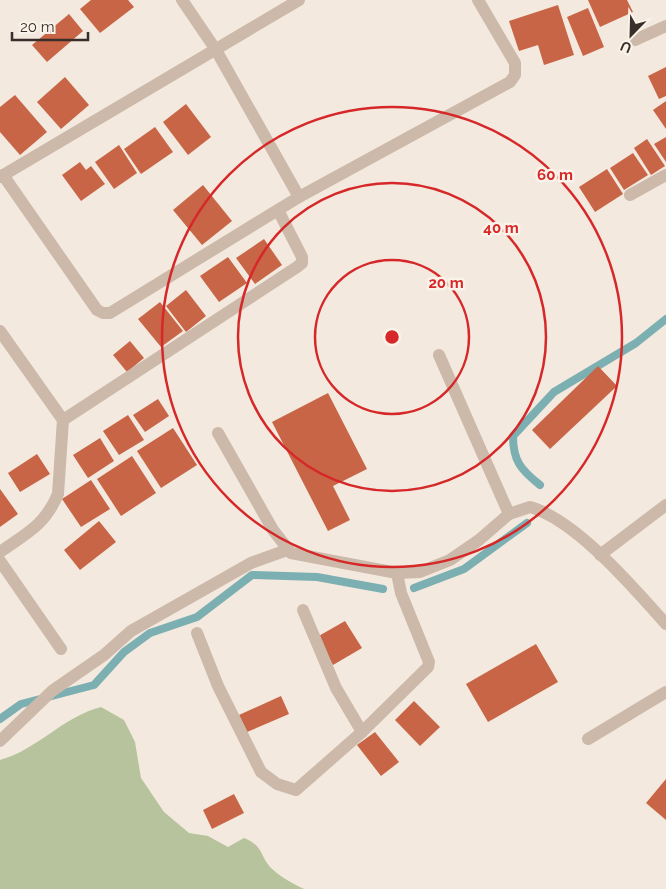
<svg xmlns="http://www.w3.org/2000/svg" width="666" height="889" font-family="Raleway,sans-serif">
<rect width="100%" height="100%" fill="#f3e9de"/>
<path fill="#b6c39d" d="M 101,707 L 124,720 L 135,742 L 141,778 L 164,812 L 189,833 L 208,836 L 228,847 L 244,838 C 263,846 259,853 270,867 C 280,877 292,883 304,889 L 0,889 L 0,760 C 37,750 64,716 101,707 Z"/>
<g fill="none" stroke-linecap="round" stroke-linejoin="round">
<g stroke="#7cafb1" stroke-width="8">
<path d="M 540,485 C 521,470 513,461 513,436 L 554,392 L 636,343 L 666,319"/>
<path d="M 414,588 L 464,569 L 527,523"/>
<path d="M 0,719 L 21,704 L 94,685 L 124,652 L 150,633 L 197,617 L 252,575 L 317,577 L 383,589"/>
</g>
</g>
<g fill="#c86546">
<path d="M 91,0 L 128,0 L 134,7 L 100,33 L 80,9 Z"/>
<path d="M 588,0 L 627,0 L 633,12 L 600,27 Z"/>
<path d="M 558,5 L 574,55 L 544,65 L 538,45 L 519,51 L 509,21 Z"/>
<path d="M 588,8 L 604,47 L 583,56 L 567,17 Z"/>
<path d="M 69,14 L 83,31 L 47,62 L 32,45 Z"/>
<path d="M 666,67 L 666,96 L 659,99 L 648,76 Z"/>
<path d="M 65,77 L 89,105 L 61,129 L 37,102 Z"/>
<path d="M 15,95 L 47,132 L 20,155 L 0,132 L 0,107 Z"/>
<path d="M 666,101 L 666,129 L 653,110 Z"/>
<path d="M 186,104 L 211,137 L 188,155 L 163,122 Z"/>
<path d="M 155,127 L 173,152 L 141,174 L 124,149 Z"/>
<path d="M 666,137 L 666,162 L 654,144 Z"/>
<path d="M 647,139 L 665,166 L 651,175 L 634,148 Z"/>
<path d="M 119,145 L 137,173 L 114,189 L 95,162 Z"/>
<path d="M 633,153 L 648,175 L 624,190 L 610,168 Z"/>
<path d="M 80,162 L 86,170 L 91,166 L 105,184 L 81,201 L 62,175 Z"/>
<path d="M 607,169 L 623,194 L 595,212 L 579,187 Z"/>
<path d="M 203,185 L 232,221 L 202,245 L 173,210 Z"/>
<path d="M 264,239 L 282,265 L 255,284 L 236,258 Z"/>
<path d="M 228,257 L 247,283 L 219,302 L 200,276 Z"/>
<path d="M 186,290 L 206,316 L 186,332 L 166,306 Z"/>
<path d="M 160,302 L 183,331 L 161,347 L 138,319 Z"/>
<path d="M 130,341 L 144,358 L 127,372 L 113,355 Z"/>
<path d="M 598,366 L 617,386 L 550,449 L 532,430 Z"/>
<path d="M 328,393 L 367,469 L 333,486 L 350,520 L 328,531 L 272,422 Z"/>
<path d="M 158,399 L 169,416 L 145,432 L 133,415 Z"/>
<path d="M 128,415 L 144,440 L 119,455 L 103,431 Z"/>
<path d="M 173,428 L 197,465 L 161,488 L 137,451 Z"/>
<path d="M 100,438 L 114,461 L 88,478 L 73,455 Z"/>
<path d="M 37,454 L 50,474 L 20,492 L 8,473 Z"/>
<path d="M 132,456 L 156,493 L 121,516 L 97,479 Z"/>
<path d="M 91,480 L 110,509 L 81,527 L 62,499 Z"/>
<path d="M 0,489 L 18,514 L 0,527 Z"/>
<path d="M 99,521 L 116,542 L 80,570 L 64,550 Z"/>
<path d="M 345,621 L 362,648 L 333,665 L 317,637 Z"/>
<path d="M 536,644 L 558,682 L 488,722 L 466,684 Z"/>
<path d="M 281,696 L 289,714 L 247,732 L 239,715 Z"/>
<path d="M 414,701 L 440,727 L 420,746 L 395,720 Z"/>
<path d="M 375,732 L 399,762 L 381,776 L 357,745 Z"/>
<path d="M 666,779 L 666,820 L 646,803 Z"/>
<path d="M 234,794 L 244,813 L 212,829 L 203,810 Z"/>
</g>
<g fill="none" stroke-linecap="round" stroke-linejoin="round">
<g stroke="#ccb9a9" stroke-width="12">
<path d="M 182,0 L 216,50 L 299,197"/>
<path d="M 635,40 L 666,26"/>
<path d="M 3,175 L 97,310 L 103,313 L 110,313 L 299,197 L 510,82 L 515,75 L 515,63 L 478,0"/>
<path d="M 0,177 L 299,0"/>
<path d="M 630,195 L 666,175"/>
<path d="M 0,331 L 63,420 L 58,494 C 45,525 27,533 0,552"/>
<path d="M 439,355 L 509,514"/>
<path d="M 63,420 L 297,267 L 302,263 L 302,257 L 278,210"/>
<path d="M 218,433 L 273,530 L 291,553 L 397,573 L 420,572 L 450,560 L 479,540 L 509,514 L 530,507 C 576,520 634,588 666,624"/>
<path d="M 600,555 L 666,505"/>
<path d="M 0,561 L 61,649"/>
<path d="M 303,610 L 336,688 L 362,732"/>
<path d="M 197,633 L 218,686 L 261,772 L 277,784 L 296,790 L 362,732 L 428,667 L 429,662 L 401,593 L 397,573"/>
<path d="M 588,739 L 666,692"/>
<path d="M 0,741 L 52,691 L 104,655 L 131,631 L 251,563 L 287,550"/>
</g>
</g>
<g fill="none" stroke="#d62828" stroke-width="2.5">
<circle cx="392" cy="337" r="77"/>
<circle cx="392" cy="337" r="154"/>
<circle cx="392" cy="337" r="230"/>
</g>
<circle cx="392" cy="337" r="8" fill="#d62828" stroke="#faf3ea" stroke-width="2.5"/>
<g font-size="15" text-anchor="middle" font-weight="bold" fill="#d62828" stroke="#faf3ea" stroke-width="5" stroke-linejoin="round" paint-order="stroke">
<text x="555" y="180">60 m</text>
<text x="501" y="233">40 m</text>
<text x="446" y="288">20 m</text>
</g>
<g transform="translate(631 35) rotate(203)" stroke="#faf3ea" stroke-width="4" paint-order="stroke">
<path d="M0-4L9 19L0 12L-9 19Z" fill="#392e29"/>
<text y="-8" font-size="14" font-weight="bold" text-anchor="middle" fill="#392e29">U</text>
</g>
<path d="M12 32v8h76v-8" fill="none" stroke="#392e29" stroke-width="2.5"/>
<text x="20" y="32" font-size="15" fill="#392e29" stroke="#faf3ea" stroke-width="4" paint-order="stroke">20 m</text>
</svg>
